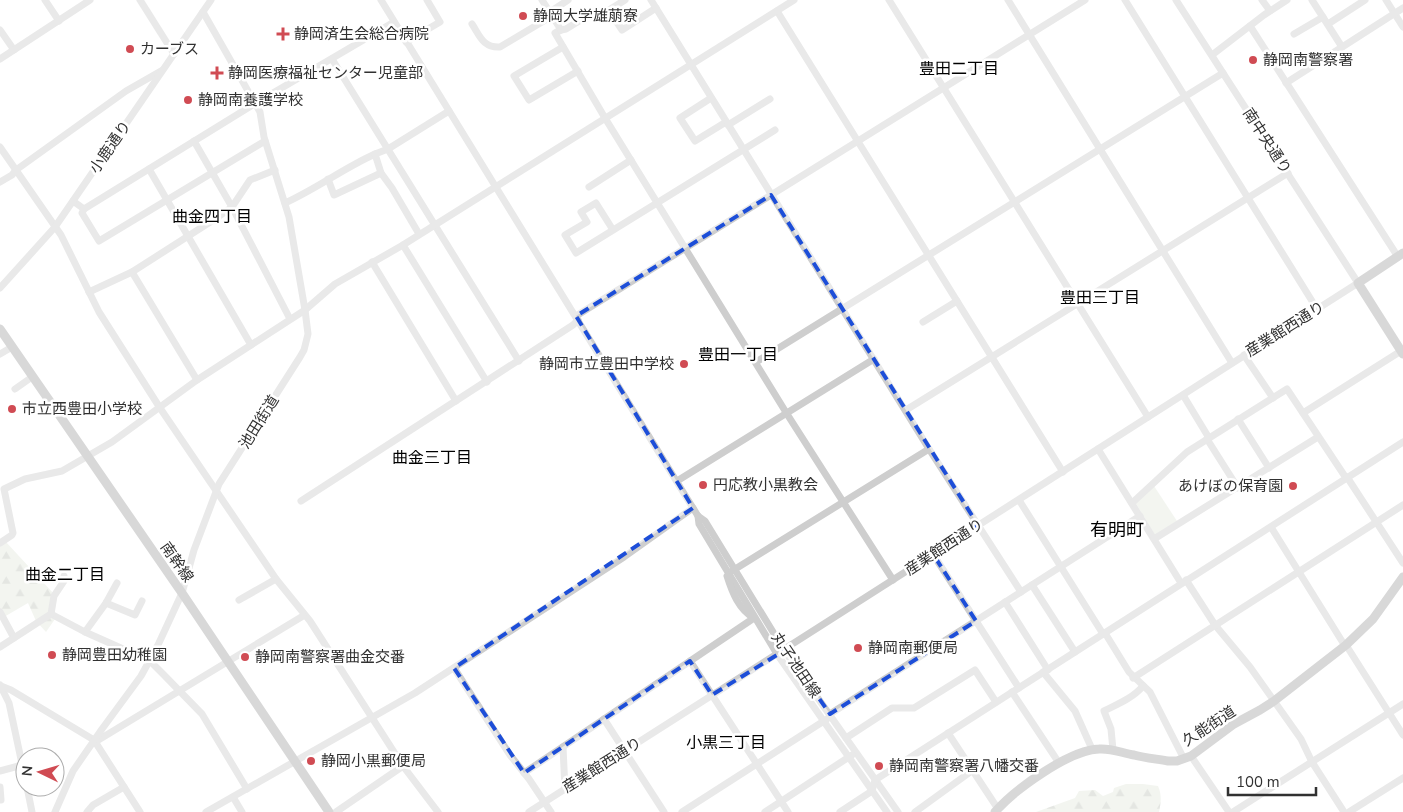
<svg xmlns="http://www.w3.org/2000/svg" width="1403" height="812" font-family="'Nunito Sans','Noto Sans JP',sans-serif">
<defs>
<pattern id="forest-firs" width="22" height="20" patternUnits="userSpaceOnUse" patternTransform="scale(1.25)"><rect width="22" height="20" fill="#e4e9de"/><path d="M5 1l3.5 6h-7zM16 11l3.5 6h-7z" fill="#c4c8bf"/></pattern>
</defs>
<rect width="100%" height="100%" fill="#fff"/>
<g fill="url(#forest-firs)">
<path d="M 6,542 L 54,594 L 55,619 L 46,632 L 36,621 L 28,603 L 4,617 L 0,609 L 0,546 Z"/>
<path d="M 1126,784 L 1143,784 L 1158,786 C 1162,795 1161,803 1159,812 L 1036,812 L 1075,798 L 1079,791 L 1095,790 L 1103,796 L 1113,792 L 1114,788 Z"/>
</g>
<path fill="#e4e9de" d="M 1154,486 L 1177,521 L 1155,535 L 1135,502 Z"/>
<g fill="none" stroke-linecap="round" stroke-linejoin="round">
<g stroke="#cecece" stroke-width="7">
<path d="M 45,0 L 59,21"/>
<path d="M 140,0 L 174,54"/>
<path d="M 381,0 L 688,500 L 698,516 L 705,521 L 784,650 L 898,812"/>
<path d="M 542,0 L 561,30 L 555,33 L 605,118 L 787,414 L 893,580"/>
<path d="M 625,0 L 609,10 L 622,30 L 656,8"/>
<path d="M 651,0 L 929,449 L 1021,592"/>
<path d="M 889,0 L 1148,417"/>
<path d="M 1008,0 L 1232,363"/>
<path d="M 1125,0 L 1317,309"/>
<path d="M 1262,0 L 1270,11"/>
<path d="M 1312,0 L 1342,47"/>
<path d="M 1386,0 L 1403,27"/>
<path d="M 777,11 L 1063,472"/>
<path d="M 550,12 L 568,0"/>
<path d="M 472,24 C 480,36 483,48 500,47 L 552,16"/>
<path d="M 1328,24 L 1365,0"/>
<path d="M 1250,26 L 1398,257"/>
<path d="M 0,30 L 14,50"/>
<path d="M 561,30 L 566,29 L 597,10"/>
<path d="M 1294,34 L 1323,17"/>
<path d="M 406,42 L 440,22 L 427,0"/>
<path d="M 563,47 L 514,76 L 529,100 L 578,71"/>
<path d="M 1212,55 L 1264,15 L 1287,0"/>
<path d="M 0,59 L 90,0"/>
<path d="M 332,59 L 519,361"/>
<path d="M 1286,83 L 1403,8"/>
<path d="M 711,98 L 680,118 L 695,141 L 726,122"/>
<path d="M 728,125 L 770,99"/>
<path d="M 194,141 L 232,207 L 290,319"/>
<path d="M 0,147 L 61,235 L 99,312 L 160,408 L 276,579 L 310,621 L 403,766 L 438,812"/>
<path d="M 149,169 L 251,345"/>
<path d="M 328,179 L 334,195 L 381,173"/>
<path d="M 0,182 L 12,175 L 16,170 L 126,91 L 161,71"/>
<path d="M 589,187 L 631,160"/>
<path d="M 73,201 L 84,209 L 256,103 L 394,22"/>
<path d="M 285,203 C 316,189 344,168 375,154"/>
<path d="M 84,209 L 82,213 L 99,241 L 265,141"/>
<path d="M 613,230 L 596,203 L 581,212 L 587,222 L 565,235 L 576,253 L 775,130"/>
<path d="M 419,234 L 392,188 L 381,173 L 375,154 L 388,149 L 449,111"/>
<path d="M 403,245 L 487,382"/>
<path d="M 372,262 L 456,401"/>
<path d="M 132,272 L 197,380"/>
<path d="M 0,288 L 55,227 L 211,0"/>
<path d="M 89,292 L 132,272 L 218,217 L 232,207 L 250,180 L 275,170"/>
<path d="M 576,316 L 1085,0"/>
<path d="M 923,322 L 957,301"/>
<path d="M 0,354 L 12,347"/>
<path d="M 1244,355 L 1273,398"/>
<path d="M 756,362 L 1223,73"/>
<path d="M 15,389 L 32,377"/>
<path d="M 1183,395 L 1209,438"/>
<path d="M 906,410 L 1288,173"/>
<path d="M 1303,413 L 1401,351"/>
<path d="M 1238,419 L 1269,468"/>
<path d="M 1207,439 L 1238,488"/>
<path d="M 1098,449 L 1181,583"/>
<path d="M 1347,477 L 1403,563"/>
<path d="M 677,481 L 874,359"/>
<path d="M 1019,500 L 1103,634"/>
<path d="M 301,501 L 573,325 L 578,320"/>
<path d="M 1132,503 L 1187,452 L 1287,389 L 1346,478"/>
<path d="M 698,516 L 699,524 L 777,654 L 887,812"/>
<path d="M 1271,527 L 1345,646"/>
<path d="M 1154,539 L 1318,437"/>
<path d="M 0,543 L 12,535 L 13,533 L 4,489 L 25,479 L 62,471 L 112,442 L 197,380 L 305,310 L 335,284 L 403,245 L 794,0"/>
<path d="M 933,554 L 1019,688"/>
<path d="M 732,571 L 929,449"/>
<path d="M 1186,580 L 1215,625 L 1250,667 L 1301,739 L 1312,762 L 1344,812"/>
<path d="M 117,583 L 106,603 L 85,632 L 150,661 L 164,675 L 202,714 L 247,789"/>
<path d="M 1032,585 L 1075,652"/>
<path d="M 239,600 L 276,579"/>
<path d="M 1005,602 L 1048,670"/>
<path d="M 106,603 L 135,615 L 142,601"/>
<path d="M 0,612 L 14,638"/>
<path d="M 51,614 L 85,632"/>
<path d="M 1105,633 L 1129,672 L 1150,692 L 1184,759"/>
<path d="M 1346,645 L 1403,735"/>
<path d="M 0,647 L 51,614 L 54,596 L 64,581 L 64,576"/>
<path d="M 690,661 L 788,812"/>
<path d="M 454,668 L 510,755 L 529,779 L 551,812"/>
<path d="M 1043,672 L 1075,711 L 1092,749"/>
<path d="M 1133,678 L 1403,505"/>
<path d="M 0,685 L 9,703 L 25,778"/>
<path d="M 1,686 L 11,690 L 94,740 L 140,812"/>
<path d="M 1012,692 L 1059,763"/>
<path d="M 830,714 L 1140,516"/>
<path d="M 604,719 L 664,812"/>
<path d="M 948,733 L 998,809"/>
<path d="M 846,738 L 892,708 L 914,708 L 975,670 L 996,702"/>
<path d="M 95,742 L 303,616"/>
<path d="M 563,747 L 565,790"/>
<path d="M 1113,750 L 1111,729 L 1104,711 C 1118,704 1133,698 1143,686"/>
<path d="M 1191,756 L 1229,812"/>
<path d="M 0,771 L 22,765"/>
<path d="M 524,773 L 754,618 C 739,610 732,592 727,576"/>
<path d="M 0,787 L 1,800"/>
<path d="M 27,787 L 32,812"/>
<path d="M 233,797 L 242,812"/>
<path d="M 55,812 L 73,771 L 102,729 L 141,676 L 158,645 L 182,593 L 194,550 L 219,484 L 300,357 L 304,350 L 308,334 L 305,310 L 289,217 L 264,137 L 260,112 L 203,12"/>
<path d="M 87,812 L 93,805 L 124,787"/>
<path d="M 206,812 L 415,693 L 624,557 L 693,508"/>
<path d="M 336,812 L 403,766"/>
<path d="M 529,812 L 1358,283 L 1176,0"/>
<path d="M 682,812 L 827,719"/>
<path d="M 765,812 L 852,755"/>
<path d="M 840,812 L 872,791 L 875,780 L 1403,442"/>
<path d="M 915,812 L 973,770"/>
<path d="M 1233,812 L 1403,704"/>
<path d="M 1349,812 L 1403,778"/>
</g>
<g stroke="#a9a9a9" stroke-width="9">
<path d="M 1403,253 L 1358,283 L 1403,354"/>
<path d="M 0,329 L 182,593 L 329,812"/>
<path d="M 995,812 C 1014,790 1069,750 1099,749 C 1111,748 1122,753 1134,755 C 1145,758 1157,759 1168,761 L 1177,761 L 1191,756 L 1234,724 L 1260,710 L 1274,701 L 1346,645 L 1373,619 L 1403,577"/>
</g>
</g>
<path d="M0 0H1403V812H0ZM 771,195 L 978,525 L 933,554 L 976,621 L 830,714 L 785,650 L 712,695 L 690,661 L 524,773 L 454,668 L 693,508 L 576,316 Z" fill="#fff" fill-opacity=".55" fill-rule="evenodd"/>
<path fill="none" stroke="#1d4ed8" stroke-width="4" stroke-dasharray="10 6" stroke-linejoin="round" d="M 771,195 L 978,525 L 933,554 L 976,621 L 830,714 L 785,650 L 712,695 L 690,661 L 524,773 L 454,668 L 693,508 L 576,316 Z"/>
<g fill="#d04b53" stroke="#fff" stroke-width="2">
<circle cx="523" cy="16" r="5"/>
<path d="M280.5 26.5h5v5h5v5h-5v5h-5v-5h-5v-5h5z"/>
<circle cx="130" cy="49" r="5"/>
<circle cx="1253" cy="60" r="5"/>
<path d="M214.5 65.5h5v5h5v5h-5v5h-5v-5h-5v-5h5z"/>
<circle cx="188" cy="100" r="5"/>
<circle cx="684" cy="364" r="5"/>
<circle cx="12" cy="409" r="5"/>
<circle cx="703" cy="485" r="5"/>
<circle cx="1293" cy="486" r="5"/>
<circle cx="858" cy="648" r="5"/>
<circle cx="52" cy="655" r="5"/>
<circle cx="245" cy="657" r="5"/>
<circle cx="311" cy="761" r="5"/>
<circle cx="879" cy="766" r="5"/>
</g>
<g text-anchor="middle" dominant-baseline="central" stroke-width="5" stroke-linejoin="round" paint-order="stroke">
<g font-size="15" fill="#313131" stroke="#fff" text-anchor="start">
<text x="533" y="16">静岡大学雄萠寮</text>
<text x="294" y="34">静岡済生会総合病院</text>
<text x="140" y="49">カーブス</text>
<text x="1263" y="60">静岡南警察署</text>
<text x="228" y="73">静岡医療福祉センター児童部</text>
<text x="198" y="100">静岡南養護学校</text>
<text x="674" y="364" text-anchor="end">静岡市立豊田中学校</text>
<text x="22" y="409">市立西豊田小学校</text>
<text x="713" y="485">円応教小黒教会</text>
<text x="1283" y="486" text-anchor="end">あけぼの保育園</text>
<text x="868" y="648">静岡南郵便局</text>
<text x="62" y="655">静岡豊田幼稚園</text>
<text x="255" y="657">静岡南警察署曲金交番</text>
<text x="321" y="761">静岡小黒郵便局</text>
<text x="889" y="766">静岡南警察署八幡交番</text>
</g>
<g font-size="15" fill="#313131" stroke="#fff">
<text transform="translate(1267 141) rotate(57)">南中央通り</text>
<text transform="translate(110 147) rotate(-55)">小鹿通り</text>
<text transform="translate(1285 329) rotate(-32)">産業館西通り</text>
<text transform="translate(259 422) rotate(-58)">池田街道</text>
<text transform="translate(944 547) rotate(-33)">産業館西通り</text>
<text transform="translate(177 562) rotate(55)">南幹線</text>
<text transform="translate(796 665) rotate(56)">丸子池田線</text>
<text transform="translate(1209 726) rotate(-33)">久能街道</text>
<text transform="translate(602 765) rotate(-32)">産業館西通り</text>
</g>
<g font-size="16" fill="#000" stroke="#fff">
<text x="959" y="69">豊田二丁目</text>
<text x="212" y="217">曲金四丁目</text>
<text x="1100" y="298">豊田三丁目</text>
<text x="738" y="355">豊田一丁目</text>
<text x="432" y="458">曲金三丁目</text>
<text x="65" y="575">曲金二丁目</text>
<text x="726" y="743">小黒三丁目</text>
</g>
<g font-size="18" fill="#000" stroke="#fff">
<text x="1117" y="530">有明町</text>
</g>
</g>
<g transform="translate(40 772) rotate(275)"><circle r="24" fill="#ffffff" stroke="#adadad"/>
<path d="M0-4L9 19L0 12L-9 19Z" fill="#d04b53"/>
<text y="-8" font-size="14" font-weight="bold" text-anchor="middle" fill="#313131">N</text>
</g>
<path d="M1228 787v8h88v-8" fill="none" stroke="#313131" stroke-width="2.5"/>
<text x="1236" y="787" font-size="15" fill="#313131" stroke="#ffffff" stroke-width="4" paint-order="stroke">100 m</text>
</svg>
